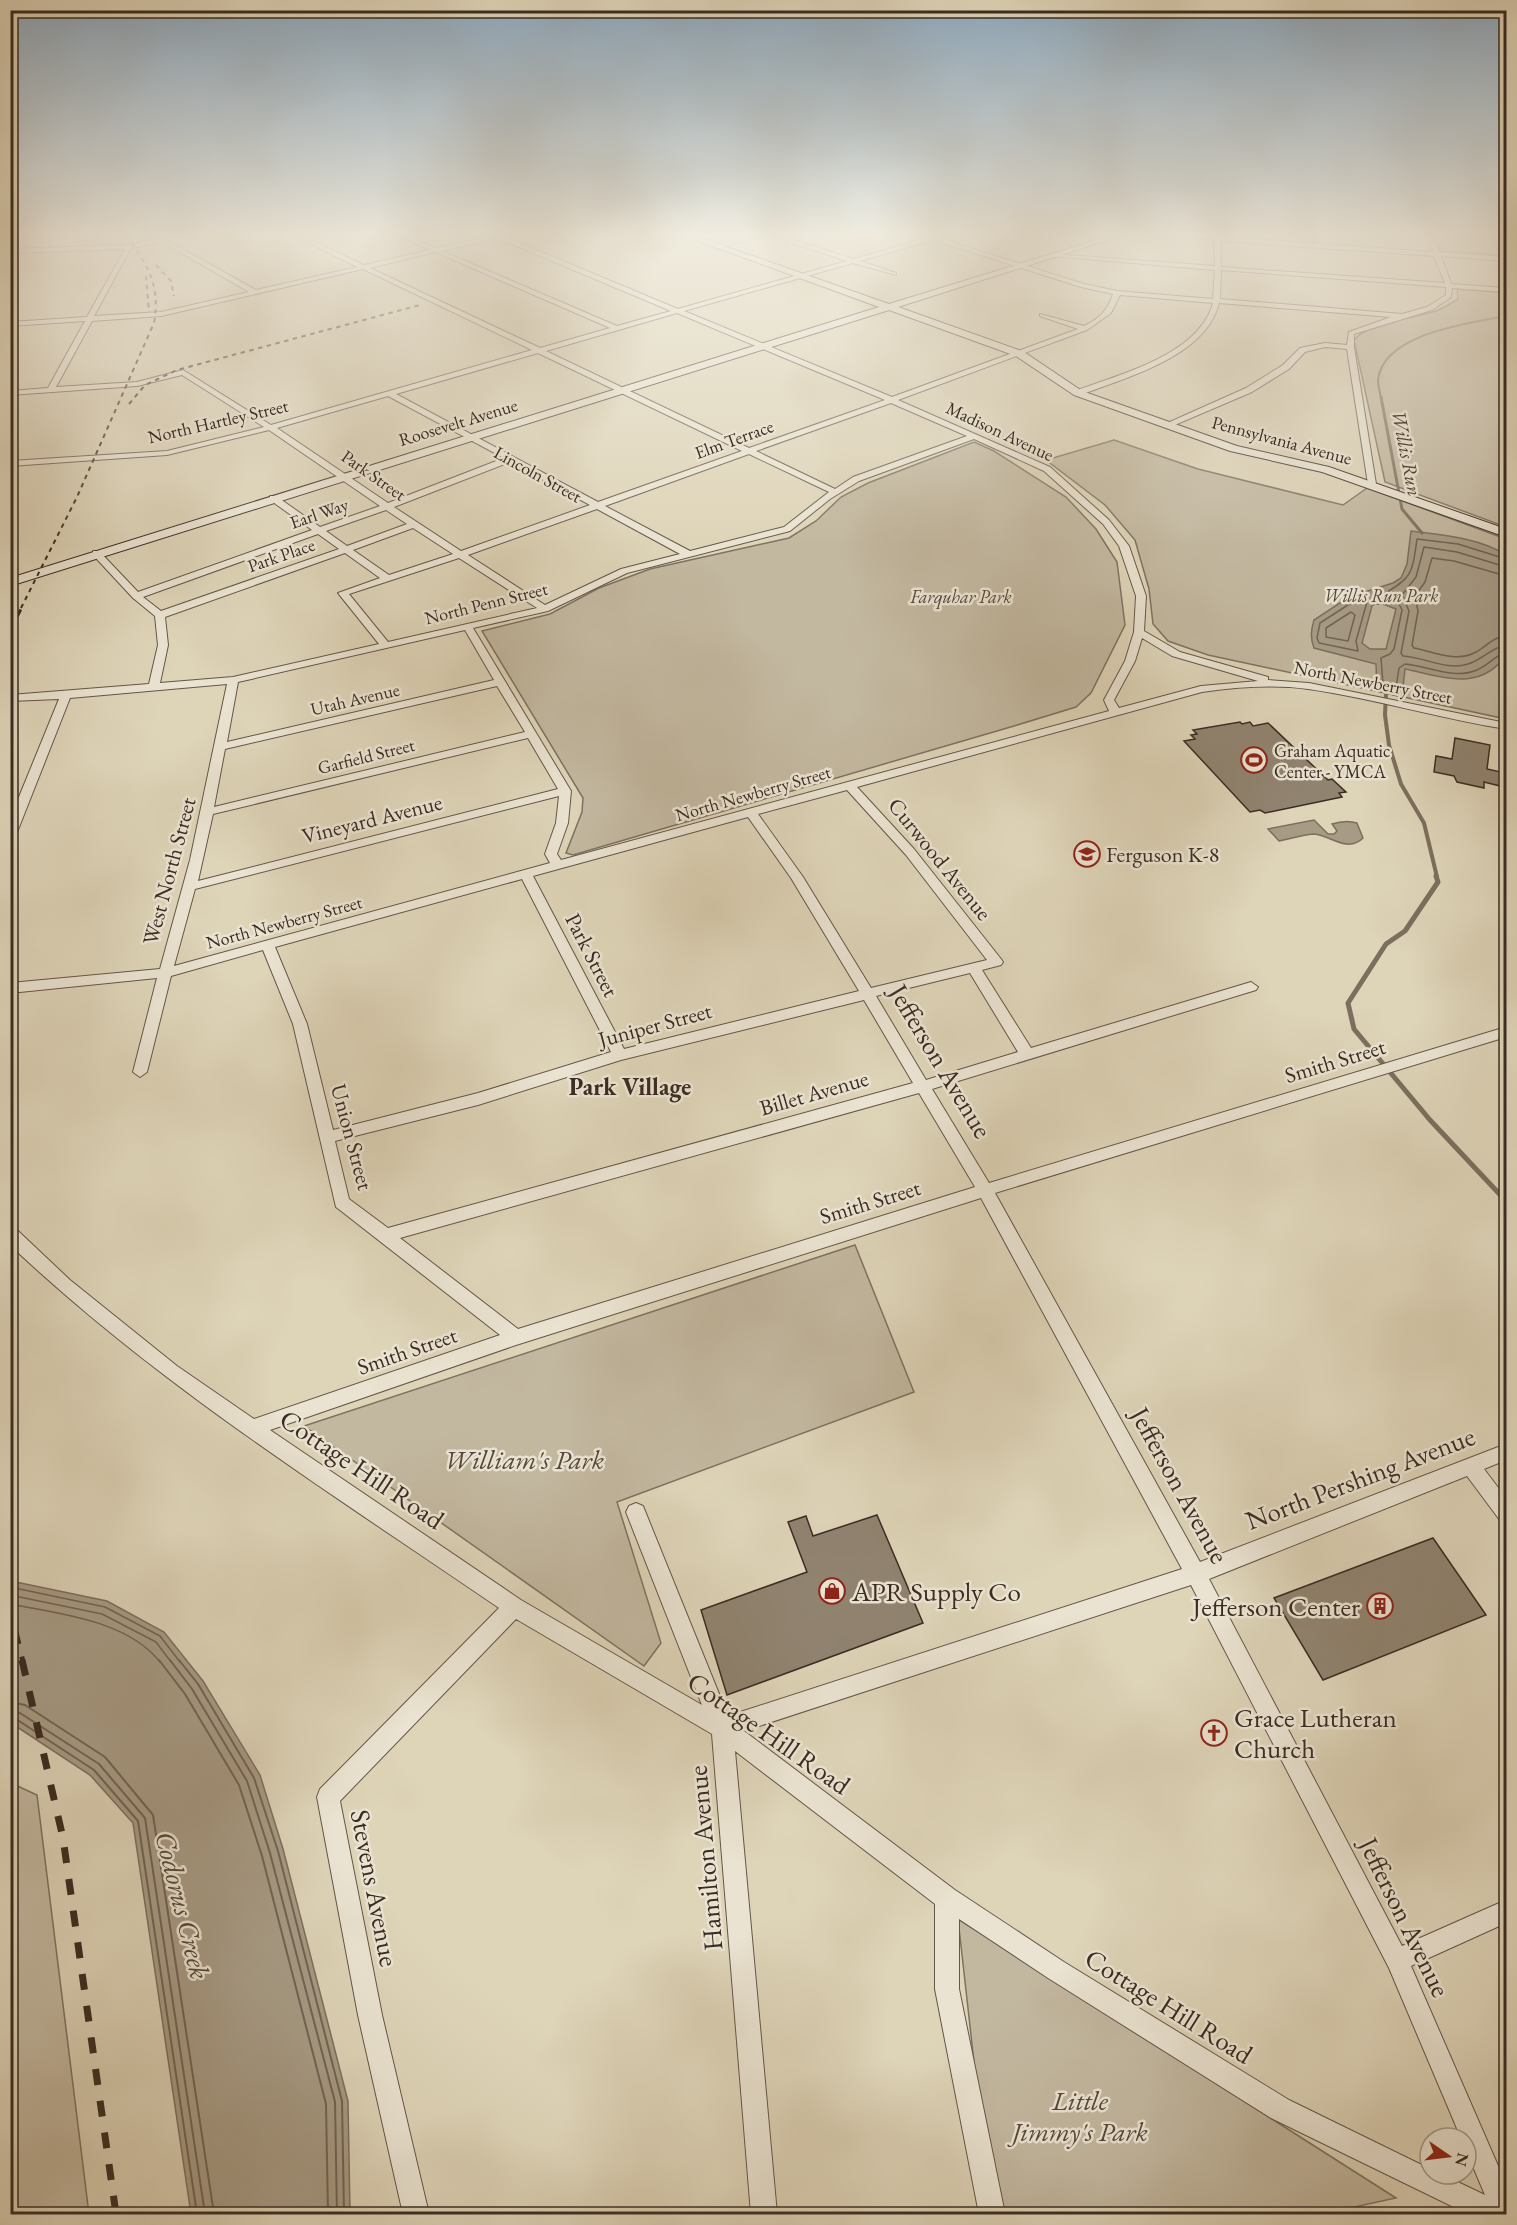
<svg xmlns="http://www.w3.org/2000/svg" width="1517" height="2225" font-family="'EB Garamond',serif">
<rect width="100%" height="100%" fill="#ded4b8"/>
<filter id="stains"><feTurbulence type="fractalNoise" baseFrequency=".00333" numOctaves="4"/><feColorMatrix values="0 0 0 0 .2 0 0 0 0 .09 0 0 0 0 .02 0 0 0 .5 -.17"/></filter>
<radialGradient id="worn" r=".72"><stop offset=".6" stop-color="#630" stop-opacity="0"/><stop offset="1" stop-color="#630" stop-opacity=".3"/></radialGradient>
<g fill="#c2b79f" stroke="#7e7261" stroke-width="1.5">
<path d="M 1436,234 L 1506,234 L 1506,256 L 1441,251 Z"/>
<path d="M 1457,289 L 1506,293 L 1506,527 L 1385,482 L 1354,340 C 1370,321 1413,319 1436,311 C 1444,308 1451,303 1458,299 Z"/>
<path d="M 1114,440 L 1198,469 L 1343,505 L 1367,488 L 1506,539 L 1506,719 L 1208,655 L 1168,641 L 1153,624 L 1149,589 L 1135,540 L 1105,505 L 1046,460 Z"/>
<path d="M 974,442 L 994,451 L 1066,497 L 1096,529 L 1117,562 L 1125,625 L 1091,693 L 1076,707 L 1014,726 L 573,855 L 566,853 L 582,812 L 583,798 L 482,631 L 550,614 L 599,588 L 650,569 L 789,538 L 816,521 L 841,497 L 868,483 Z"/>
<path d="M 855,1245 L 914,1392 L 617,1502 L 661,1643 L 644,1666 L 304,1426 Z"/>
<path d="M 11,1783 L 37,1795 L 89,2214 L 11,2214 Z"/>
<path d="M 958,1919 L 1396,2198 L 1322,2214 L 991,2214 Z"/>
</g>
<g fill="#a79b85" stroke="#7c6f5e" stroke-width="1.5" fill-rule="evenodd">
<path d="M 1411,531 C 1442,535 1480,538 1506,555 L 1506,608 L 1504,617 L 1506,655 C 1480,693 1441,676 1405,669 L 1402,697 L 1377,691 L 1376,664 L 1314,648 C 1310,638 1311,630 1314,620 L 1349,597 L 1393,583 L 1401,578 L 1407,564 ZM 1375,604 L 1383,604 L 1396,609 L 1386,649 L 1370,649 L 1362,643 L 1372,606 Z"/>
<path d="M 1314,820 L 1328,834 L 1334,834 L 1337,831 L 1332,824 C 1341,821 1348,820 1357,823 L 1363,838 C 1347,854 1329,834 1313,834 C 1302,835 1290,839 1279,841 L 1268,829 Z"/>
<path d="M 11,1581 L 107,1601 L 164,1632 L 203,1681 L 260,1775 L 283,1849 L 348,2101 L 350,2214 L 191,2214 L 133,1823 L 90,1775 L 11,1723 Z"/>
</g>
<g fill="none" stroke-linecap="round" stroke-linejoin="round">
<g stroke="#716454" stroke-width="1.5">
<path d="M 1506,559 L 1458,544 L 1417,539 C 1412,574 1413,577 1382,595 L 1383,598 L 1399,604 L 1402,610 L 1394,649 L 1390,654 L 1381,658 L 1383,684 L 1396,688 L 1399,668 L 1405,664 C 1428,666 1454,680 1477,670 C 1488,665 1495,656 1506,652"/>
<path d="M 1506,567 L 1457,552 L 1424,547 L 1416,577 L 1402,595 L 1409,611 L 1401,653 L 1403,656 C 1424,657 1447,671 1468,664 C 1482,660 1491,648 1506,645"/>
<path d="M 1506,576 L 1454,561 L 1432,558 L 1425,582 L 1415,596 L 1418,611 L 1412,645 L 1414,648 C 1434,652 1457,663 1476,652 C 1487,646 1493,637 1506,636"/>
<path d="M 1364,598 L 1367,602 L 1356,641 L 1358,651 L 1319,643 L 1317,638 L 1320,623 L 1351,603 Z"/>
<path d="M 1351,612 L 1355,615 L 1348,641 L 1326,637 L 1326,628 Z"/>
<path d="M 10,1587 L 105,1607 L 160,1636 L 180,1662"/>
<path d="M 10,1595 L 102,1614 L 156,1642 L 171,1662"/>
<path d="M 10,1604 C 59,1614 127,1620 160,1662"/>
</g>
<g stroke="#716454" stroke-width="2">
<path d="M 159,1660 L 185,1694 L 239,1785 L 262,1856 L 326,2104 L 328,2214"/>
<path d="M 170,1660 L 192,1689 L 247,1781 L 270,1853 L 335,2102 L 337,2214"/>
<path d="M 179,1660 L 198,1684 L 254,1778 L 278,1851 L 342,2101 L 344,2214"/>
<path d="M 10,1702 L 25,1705 L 105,1757 L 153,1815 L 214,2214"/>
<path d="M 10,1711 L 20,1713 L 99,1764 L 145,1818 L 205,2214"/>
<path d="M 10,1718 L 16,1719 L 94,1770 L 138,1821 L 197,2214"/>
</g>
<g stroke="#7c6f5e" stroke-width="2">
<path d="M 1492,234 L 1489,239 L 1497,249 L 1506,253"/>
<path d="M 1381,398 C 1380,393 1378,385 1378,380 C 1383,333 1471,323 1506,316"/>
</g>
<path stroke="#7c6f5e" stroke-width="3" d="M 1381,397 L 1402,509 L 1422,533"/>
<path stroke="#7c6f5e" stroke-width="4" d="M 1386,693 L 1385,715 L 1389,745 L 1401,784 L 1424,823 L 1437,877"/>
<path stroke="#7c6f5e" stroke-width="5" d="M 1436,876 L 1438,882 L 1405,931 L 1386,944 L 1348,1003 L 1354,1029 L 1430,1120 L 1506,1201"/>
</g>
<g fill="#908370" stroke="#3b2c23" stroke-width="1.5">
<path d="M 1240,722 L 1242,724 L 1250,722 L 1253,726 L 1268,723 L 1328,780 L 1332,779 L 1346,792 L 1339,793 L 1342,797 L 1265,813 L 1260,810 L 1250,812 L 1184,741 L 1195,739 L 1191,735 L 1197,734 L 1193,730 Z"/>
<path d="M 1455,738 L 1490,745 L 1487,769 L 1501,772 L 1500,786 L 1484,782 L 1484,788 L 1457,782 L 1454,776 L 1434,772 L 1436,756 L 1452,759 Z"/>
<path d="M 877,1515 L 923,1623 L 727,1695 L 701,1610 L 807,1572 L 788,1522 L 806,1516 L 813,1536 Z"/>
<path d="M 1433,1538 L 1486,1615 L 1323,1680 L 1274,1598 Z"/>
</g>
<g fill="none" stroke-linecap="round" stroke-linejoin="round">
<g stroke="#645648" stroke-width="2">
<g id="street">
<path d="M 186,234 L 196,234 L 168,241 L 256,290 L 357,267 L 291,234 L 298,234 L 364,265 L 430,250 L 395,234 L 402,234 L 436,248 L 491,236 L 489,234 L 504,234 L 503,236 L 678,309 L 847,261 L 767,235 L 717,248 L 714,246 L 759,234 L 774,234 L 854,259 L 930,237 L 951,234 L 939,238 L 1084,284 L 1117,291 L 1213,299 L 1215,270 L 1051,256 L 1054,254 L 1215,266 L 1214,240 L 1151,234 L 1217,236 L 1433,252 L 1426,234 L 1432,234 L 1439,252 L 1506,257 L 1506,261 L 1441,256 L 1451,284 L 1506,288 L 1506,292 L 1452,288 L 1451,297 L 1432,310 L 1354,334 L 1354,347 L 1376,484 L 1372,487 L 1368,484 L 1347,349 L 1325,347 L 1305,352 L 1289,369 L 1252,392 L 1170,427 L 1163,425 L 1246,388 L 1283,365 L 1300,348 L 1325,343 L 1347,345 L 1349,332 L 1391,317 L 1219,303 C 1206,357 1126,377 1081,395 L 1075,395 L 1075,391 C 1120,374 1199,355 1213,303 L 1120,295 L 1111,313 L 1087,330 L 898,400 L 1050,467 L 1109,520 L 1129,546 L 1146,596 L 1144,631 L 1180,652 L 1268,677 L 1268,680 L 1309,683 L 1506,723 L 1506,729 C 1440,719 1374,698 1308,689 C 1273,684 1237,687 1202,692 L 857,787 L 914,849 L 1001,959 L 1003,962 L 1001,965 L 982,970 L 1031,1048 L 1251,982 L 1258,987 L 1256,990 L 932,1089 L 989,1183 L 1506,1027 L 1506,1037 L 995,1193 L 1200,1562 L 1506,1444 L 1506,1460 L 1484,1469 L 1506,1498 L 1506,1522 L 1499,1519 L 1467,1476 L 1209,1579 L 1402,1946 L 1506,1900 L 1506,1923 L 1411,1966 L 1506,2184 L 1506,2214 L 1468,2214 L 1271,2118 L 1048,1978 L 959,1919 L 959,1989 L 1005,2214 L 979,2214 L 935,1989 L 935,1904 L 735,1751 L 777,2214 L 751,2214 L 712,1734 L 516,1619 L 340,1801 L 382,2015 L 429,2214 L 403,2214 L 358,2015 L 317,1797 L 320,1789 L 499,1608 C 331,1493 158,1385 10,1245 L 10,1228 L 16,1229 L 70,1280 L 177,1366 L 254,1419 L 500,1335 L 336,1207 L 293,1024 L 263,950 L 171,976 L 147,1072 L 140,1077 L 133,1072 L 157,978 L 10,993 L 10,983 L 160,969 L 190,860 L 227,684 L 70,698 L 16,835 L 10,839 L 10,819 L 59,699 L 10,701 L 10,695 L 149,684 L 158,645 L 155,616 L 133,598 L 93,555 L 93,551 L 99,551 L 138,592 L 312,530 L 270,500 L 270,496 L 276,496 L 320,527 L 380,506 L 269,430 L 167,455 L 10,466 L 10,461 L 167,451 L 264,427 L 182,375 L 137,386 L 10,395 L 10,391 L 48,388 L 85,321 L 10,326 L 10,322 L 87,317 L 125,249 L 10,253 L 10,249 L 129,245 ZM 497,238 L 671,311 L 617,326 L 442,251 ZM 933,240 L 1081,287 L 1113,294 C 1108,310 1099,319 1084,326 L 1040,314 L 1040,316 L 1078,329 L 892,397 L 684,311 L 853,263 L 896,275 L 896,273 L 860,261 ZM 1220,241 L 1434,256 L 1445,283 L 1221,267 ZM 162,242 L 249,292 L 161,312 L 94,316 L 131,248 ZM 435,252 L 610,328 L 540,348 L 370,268 ZM 363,269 L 532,350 L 271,425 L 183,370 L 137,382 L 56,387 L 92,321 L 161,316 ZM 1221,270 L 1446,287 L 1446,295 L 1427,307 L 1402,314 L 1220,299 ZM 677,313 L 885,400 L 749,448 L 546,351 ZM 538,353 L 742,451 L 598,502 L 396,394 ZM 388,396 L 504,458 L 388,503 L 277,428 ZM 891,403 L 967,436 L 853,477 L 835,489 L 756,451 ZM 974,439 L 1044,471 L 1103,524 L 1119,546 L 1136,596 L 1134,632 L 1125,661 L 1104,700 L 1109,711 L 561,860 L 557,854 L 568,823 L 571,791 L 473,628 L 548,611 L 627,573 L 790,531 L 830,499 L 859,481 ZM 749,454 L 829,492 L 784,527 L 690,551 L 605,506 ZM 510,462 L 590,505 L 461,551 L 394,507 ZM 597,509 L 680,554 L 621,569 L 545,605 L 468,555 ZM 386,510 L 407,524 L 347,546 L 326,531 ZM 413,528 L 453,554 L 389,575 L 353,550 ZM 318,534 L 339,549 L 161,611 L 143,597 ZM 345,553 L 380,578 L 338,593 L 379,644 L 233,677 L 160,683 L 168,645 L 165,617 ZM 459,558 L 537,608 L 388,642 L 349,594 ZM 465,630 L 494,680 L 227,742 L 238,682 ZM 1142,638 L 1172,656 L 1258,681 L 1201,686 L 1119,708 L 1114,700 L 1135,661 ZM 497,686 L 525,732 L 214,807 L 225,749 ZM 528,738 L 558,789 L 198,881 L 213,814 ZM 847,790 L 906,855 L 987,960 L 871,988 L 803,877 L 758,814 ZM 559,796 L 556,823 L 545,854 L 550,863 L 174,966 L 195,889 ZM 748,817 L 791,878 L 859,991 L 624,1049 L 533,876 ZM 522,879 L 611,1052 L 478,1093 L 333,1130 L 307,1024 L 275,947 ZM 970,973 L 1018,1052 L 926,1080 L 876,996 ZM 864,1000 L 913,1083 L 388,1228 L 349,1199 L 335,1141 L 478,1105 L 621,1060 ZM 919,1093 L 975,1187 L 518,1329 L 400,1238 ZM 981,1198 L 1182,1569 L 728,1716 L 643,1506 L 636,1503 L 629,1506 L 626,1512 L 702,1705 L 521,1600 L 270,1430 L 516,1345 ZM 1191,1585 L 1389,1968 L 1461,2138 L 1466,2138 L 1466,2150 L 1485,2195 L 1441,2174 L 1430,2174 L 1430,2169 L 1289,2100 L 1064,1962 L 955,1890 L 744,1731 Z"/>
<path d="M 582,234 L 590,234 L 587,236 Z"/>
</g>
</g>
<g stroke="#3b2c23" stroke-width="2">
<path id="secondary" d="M 679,234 L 690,234 L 889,304 L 1116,234 L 1127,234 L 898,307 L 1024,352 L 1082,391 L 1237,446 L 1329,467 L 1506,529 L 1506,537 L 1322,472 L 1230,451 L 1074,395 L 1016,356 L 889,310 L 10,586 L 10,578 L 879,307 Z"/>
</g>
<g stroke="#3b2c23" stroke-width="2">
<path id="primary" d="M 10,234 L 19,234 L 10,241 Z"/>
</g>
<use href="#street" fill="#eae3d1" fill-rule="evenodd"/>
<use href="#secondary" fill="#eae3d1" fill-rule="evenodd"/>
<use href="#primary" fill="#ded4b8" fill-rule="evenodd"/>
<g stroke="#3b2c23" stroke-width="2" stroke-dasharray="4.5 4.5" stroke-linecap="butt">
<path d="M 156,265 L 171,281 L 174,296"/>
<path d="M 146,276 L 149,312"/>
<path d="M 129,404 L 145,385 L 177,370 L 420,305"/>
<path d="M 21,608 L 77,497 L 154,323 C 161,284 147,264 124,234"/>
</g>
<path stroke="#3b2c23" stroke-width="3" stroke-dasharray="8 8" stroke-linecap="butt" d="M 10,631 L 22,607"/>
<path stroke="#3b2c23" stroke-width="5" stroke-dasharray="13 13" stroke-linecap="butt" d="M 10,1606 L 23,1662"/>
<path stroke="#3b2c23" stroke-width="7" stroke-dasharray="16 16" stroke-linecap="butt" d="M 22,1660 L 63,1838 L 116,2214"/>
</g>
<linearGradient id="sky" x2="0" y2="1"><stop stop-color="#8eaac0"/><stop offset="0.43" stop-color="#f0ecdf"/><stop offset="1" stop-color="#f0ecdf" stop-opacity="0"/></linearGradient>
<rect width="1517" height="545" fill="url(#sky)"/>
<defs>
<g id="stadium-ring" transform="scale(1.35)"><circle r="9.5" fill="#eae3d1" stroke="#8f2418" stroke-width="1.5"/><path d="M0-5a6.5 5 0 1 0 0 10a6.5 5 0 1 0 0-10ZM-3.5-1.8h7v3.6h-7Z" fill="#8f2418"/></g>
<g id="school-ring" transform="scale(1.35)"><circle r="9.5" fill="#eae3d1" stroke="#8f2418" stroke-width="1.5"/><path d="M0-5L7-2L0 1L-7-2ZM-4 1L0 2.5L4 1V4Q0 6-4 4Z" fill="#8f2418"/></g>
<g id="shop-ring" transform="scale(1.35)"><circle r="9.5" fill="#eae3d1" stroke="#8f2418" stroke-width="1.5"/><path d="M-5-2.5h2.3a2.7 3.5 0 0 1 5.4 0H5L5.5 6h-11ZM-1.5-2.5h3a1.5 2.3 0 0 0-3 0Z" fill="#8f2418"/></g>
<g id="building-ring" transform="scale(1.35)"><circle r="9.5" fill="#eae3d1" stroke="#8f2418" stroke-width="1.5"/><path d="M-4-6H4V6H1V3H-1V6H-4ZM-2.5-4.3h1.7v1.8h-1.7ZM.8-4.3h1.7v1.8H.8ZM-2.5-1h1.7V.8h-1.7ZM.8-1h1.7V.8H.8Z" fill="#8f2418"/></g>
<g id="church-ring" transform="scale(1.35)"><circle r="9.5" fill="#eae3d1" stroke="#8f2418" stroke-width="1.5"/><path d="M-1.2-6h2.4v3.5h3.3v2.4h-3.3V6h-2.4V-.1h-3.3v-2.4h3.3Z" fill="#8f2418"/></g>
</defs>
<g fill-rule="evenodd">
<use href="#stadium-ring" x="1254" y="760"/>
<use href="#school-ring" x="1087" y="854"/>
<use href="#shop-ring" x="832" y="1591"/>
<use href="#building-ring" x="1380" y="1606"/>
<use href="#church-ring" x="1214" y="1733"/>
</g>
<g text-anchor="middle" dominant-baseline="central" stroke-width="5" stroke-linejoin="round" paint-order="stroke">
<g font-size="18" fill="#3b2c23" stroke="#eae3d1">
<text transform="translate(218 421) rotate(-13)">North Hartley Street</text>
<text transform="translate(458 422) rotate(-17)">Roosevelt Avenue</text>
<text transform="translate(1000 431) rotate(25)">Madison Avenue</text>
<text transform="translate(734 439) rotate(-20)">Elm Terrace</text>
<text transform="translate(1282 440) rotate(15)">Pennsylvania Avenue</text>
<text transform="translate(538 474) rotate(29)">Lincoln Street</text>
<text transform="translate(374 475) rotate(35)">Park Street</text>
<text transform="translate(319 513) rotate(-19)">Earl Way</text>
<text transform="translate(281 555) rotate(-19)">Park Place</text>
<text transform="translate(486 603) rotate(-14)">North Penn Street</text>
<text transform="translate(1373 682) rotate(11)">North Newberry Street</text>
<text transform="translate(355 699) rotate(-13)">Utah Avenue</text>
<text transform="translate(366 756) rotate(-14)">Garfield Street</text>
<text transform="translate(753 793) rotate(-16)">North Newberry Street</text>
<text transform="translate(284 922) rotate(-15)">North Newberry Street</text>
</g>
<g font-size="18" font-style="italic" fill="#56483c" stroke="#eae3d1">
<text x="1381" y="595">Willis Run Park</text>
<text x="961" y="596">Farquhar Park</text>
</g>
<g font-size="18" fill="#3b2c23" stroke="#eae3d1" text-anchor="start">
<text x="1274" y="750">Graham Aquatic<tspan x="1274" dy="21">Center - YMCA</tspan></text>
</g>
<g font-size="20" font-style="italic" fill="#56483c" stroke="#eae3d1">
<text transform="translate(1407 453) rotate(79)">Willis Run</text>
</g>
<g font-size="22" fill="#3b2c23" stroke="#eae3d1">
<text transform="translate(372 819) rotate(-14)">Vineyard Avenue</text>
<text transform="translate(940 859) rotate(51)">Curwood Avenue</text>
<text transform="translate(169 871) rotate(-75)">West North Street</text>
<text transform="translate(592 955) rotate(63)">Park Street</text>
<text transform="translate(655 1025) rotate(-15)">Juniper Street</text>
<text transform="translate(1335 1061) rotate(-17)">Smith Street</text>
<text transform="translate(814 1093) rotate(-16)">Billet Avenue</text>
<text transform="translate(352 1137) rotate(75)">Union Street</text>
<text transform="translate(870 1202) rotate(-17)">Smith Street</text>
<text transform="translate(407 1351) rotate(-19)">Smith Street</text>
</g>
<g font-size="22" fill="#3b2c23" stroke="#eae3d1" text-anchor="start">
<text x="1106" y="854">Ferguson K-8</text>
</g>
<g font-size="24" font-weight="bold" fill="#3b2c23" stroke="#eae3d1">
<text x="630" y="1086">Park Village</text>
</g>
<g font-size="27" fill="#3b2c23" stroke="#eae3d1">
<text transform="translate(941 1061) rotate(59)">Jefferson Avenue</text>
<text transform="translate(362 1469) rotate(34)">Cottage Hill Road</text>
<text transform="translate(1360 1478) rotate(-21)">North Pershing Avenue</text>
<text transform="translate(1180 1485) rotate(61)">Jefferson Avenue</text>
<text transform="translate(769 1733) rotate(35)">Cottage Hill Road</text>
<text transform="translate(705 1858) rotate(-95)">Hamilton Avenue</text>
<text transform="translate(375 1888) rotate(79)">Stevens Avenue</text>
<text transform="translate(1405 1917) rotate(64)">Jefferson Avenue</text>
<text transform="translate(1169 2006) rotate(32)">Cottage Hill Road</text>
</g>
<g font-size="27" font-style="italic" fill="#56483c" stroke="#eae3d1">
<text x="524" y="1459">William's Park</text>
<text x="1080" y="2100">Little<tspan x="1080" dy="31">Jimmy's Park</tspan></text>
</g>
<g font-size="27" fill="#3b2c23" stroke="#eae3d1" text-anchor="start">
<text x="852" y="1591">APR Supply Co</text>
<text x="1360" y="1606" text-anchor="end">Jefferson Center</text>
<text x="1234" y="1717">Grace Lutheran<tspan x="1234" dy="31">Church</tspan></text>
</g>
<g font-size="28" font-style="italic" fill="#56483c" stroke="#eae3d1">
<text transform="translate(183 1905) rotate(76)">Codorus Creek</text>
</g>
</g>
<rect width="1517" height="2225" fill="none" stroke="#ded4b8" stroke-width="36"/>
<rect x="12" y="12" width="1493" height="2201" fill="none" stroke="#3b2c23" stroke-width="3"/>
<rect x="18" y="18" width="1481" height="2189" fill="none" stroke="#3b2c23" stroke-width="1.5"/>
<g transform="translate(1448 2156) rotate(104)"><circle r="28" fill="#eae3d1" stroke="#a49a8b" stroke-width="1.5"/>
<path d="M0-4.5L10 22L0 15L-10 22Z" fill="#8f2418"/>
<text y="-9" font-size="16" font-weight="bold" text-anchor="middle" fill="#3b2c23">N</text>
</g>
<rect width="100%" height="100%" filter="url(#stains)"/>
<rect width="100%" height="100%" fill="url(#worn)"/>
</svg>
